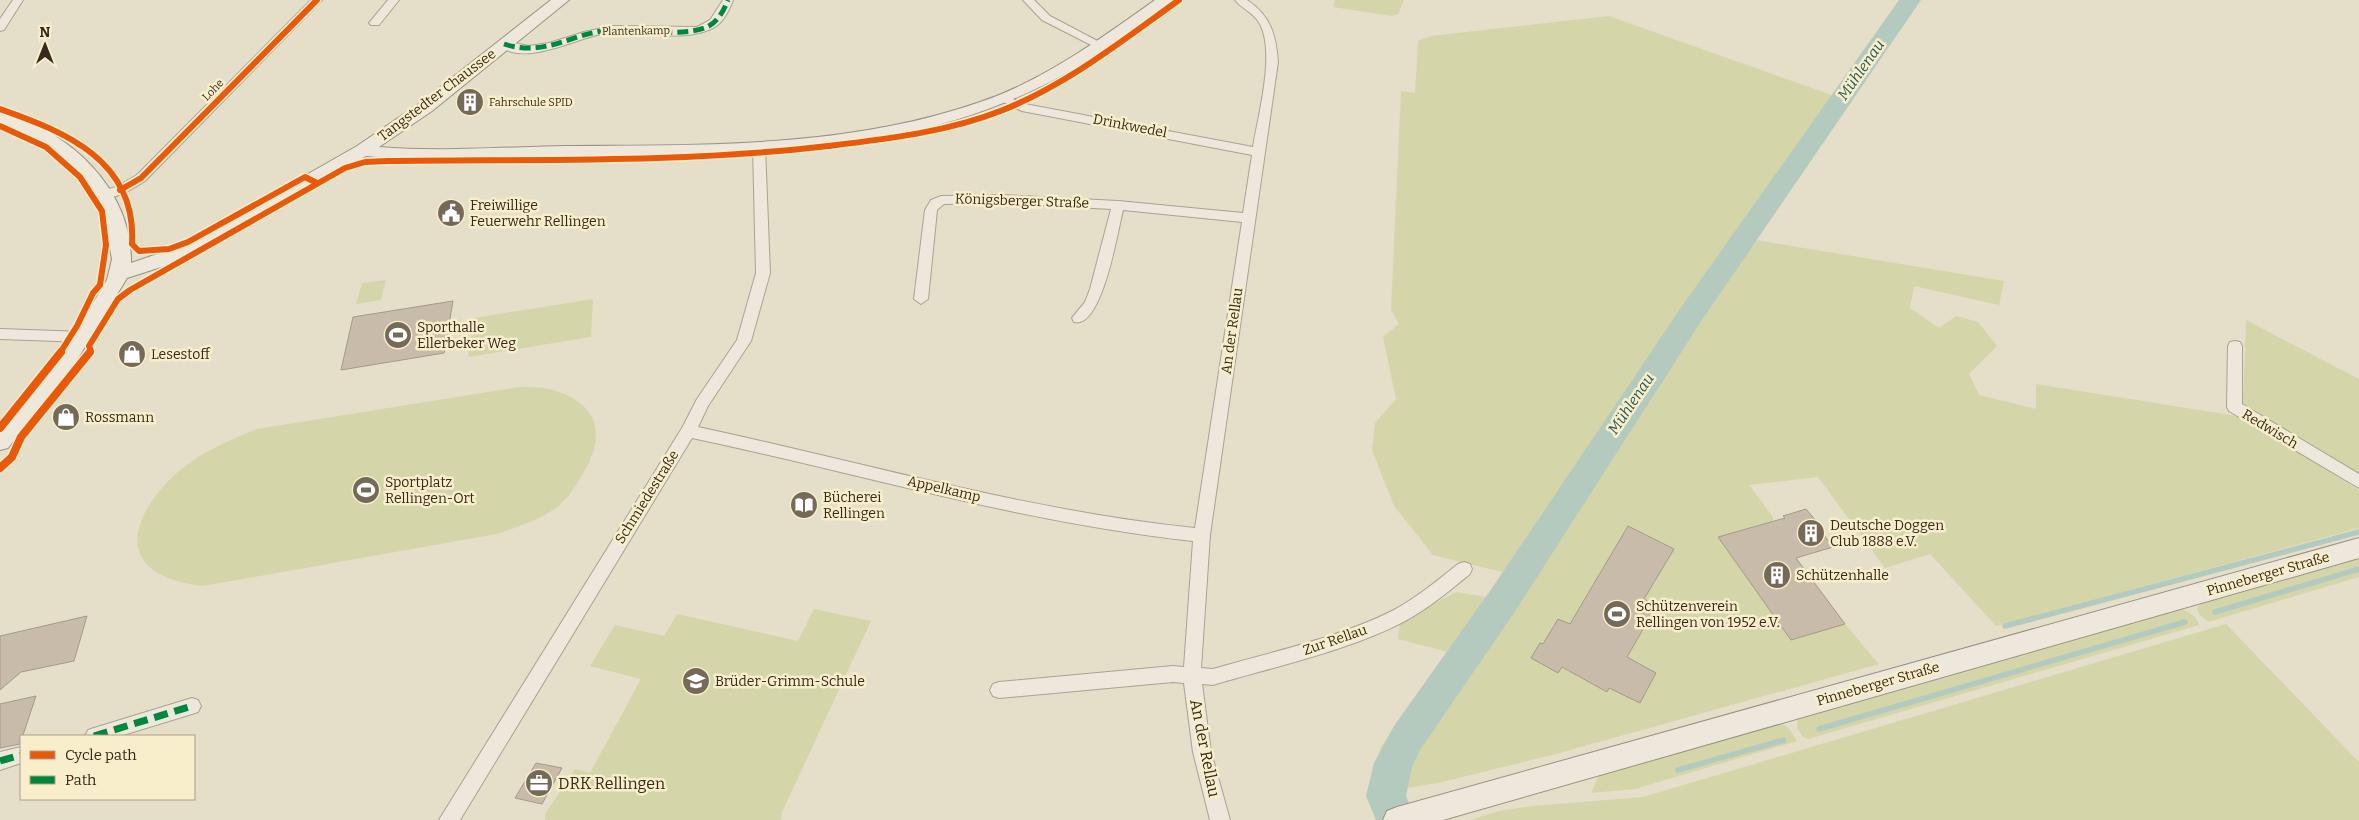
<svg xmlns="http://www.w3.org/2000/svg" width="2359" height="820" font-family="Bitter,serif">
<rect width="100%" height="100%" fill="#e5dec9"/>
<g fill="#d4d6aa">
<path d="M 1335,0 L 1404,0 L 1398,14 L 1392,16 L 1333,7 Z"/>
<path d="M 1609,16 L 1837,97 L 1739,237 L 1682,312 L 1613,413 L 1628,420 L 1750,239 L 2004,281 L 1999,305 L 1914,286 L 1910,308 L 1939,328 L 1956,316 L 1978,322 L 1997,346 L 1969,374 L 1979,395 L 2036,409 L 2036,384 L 2243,417 L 2359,490 L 2359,528 L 1996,626 L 1930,554 L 1885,568 L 1818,477 L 1749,485 L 1773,517 L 1773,521 L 1769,523 L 1845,624 L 1879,664 L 1556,754 L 1438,783 L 1367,794 L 1381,747 L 1448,652 L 1398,639 L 1400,621 L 1456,592 L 1486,597 L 1506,573 L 1433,555 L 1394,506 L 1372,450 L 1375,423 L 1396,399 L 1383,337 L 1399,324 L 1391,310 L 1401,91 L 1415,93 L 1418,41 L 1431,36 Z"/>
<path d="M 386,280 L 381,300 L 356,304 L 362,283 Z"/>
<path d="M 593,299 L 591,337 L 468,357 L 474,318 Z"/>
<path d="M 2246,320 L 2359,379 L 2359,475 L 2243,407 Z"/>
<path d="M 519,387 C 529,387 540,387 550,389 C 598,402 608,434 582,475 C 576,486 567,500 556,508 C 539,520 517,527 497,534 L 203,586 C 182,583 154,578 142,558 C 125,528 160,485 183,468 C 205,450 230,440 257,429 Z"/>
<path d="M 2359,557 L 2359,577 L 2208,622 L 2199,614 L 2197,609 L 2202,602 Z"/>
<path d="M 814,609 L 871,621 L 782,812 L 781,820 L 545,820 L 545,814 L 575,769 L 590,773 L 641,679 L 590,666 L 615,625 L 664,636 L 677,614 L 798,641 Z"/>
<path d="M 2181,609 C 2188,611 2198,617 2199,625 L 1808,739 L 1802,736 L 1797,728 L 1798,717 Z"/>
<path d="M 2226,624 L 2359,762 L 2359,820 L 1470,820 L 1499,811 L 1532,806 L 1643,797 Z"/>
<path d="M 1779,722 L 1789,728 L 1797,741 L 1635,789 L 1591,793 L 1600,773 Z"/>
</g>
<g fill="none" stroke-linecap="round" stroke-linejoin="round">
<g stroke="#b5cabe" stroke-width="5.5">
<path d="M 2215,612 L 2359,569"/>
<path d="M 2005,626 L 2359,532"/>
<path d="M 1819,729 L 2185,622"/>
<path d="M 1678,770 L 1784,740"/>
</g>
<path fill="#b5cabe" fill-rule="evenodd" d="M 1899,0 L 1921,0 L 1702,320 L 1514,613 L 1420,750 L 1412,767 L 1406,796 L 1416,820 L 1376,820 L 1366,796 L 1374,763 L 1394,726 L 1490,591 L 1682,306 Z"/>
</g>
<g fill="#c9bba9" stroke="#a59988">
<path d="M 453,301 L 444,353 L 341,370 L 353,317 Z"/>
<path d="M 1806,509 L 1816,521 L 1814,522 L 1833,547 L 1796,558 L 1845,624 L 1791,640 L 1718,537 L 1785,518 L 1783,516 Z"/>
<path d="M 1628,526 L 1674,549 L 1644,599 L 1662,609 L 1654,622 L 1649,619 L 1627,657 L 1656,673 L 1640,703 L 1609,688 L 1607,692 L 1562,667 L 1558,673 L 1531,658 L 1540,643 L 1543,644 L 1558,619 L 1570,624 Z"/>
<path d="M 87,616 L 74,661 L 21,672 L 0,690 L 0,636 Z"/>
<path d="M 36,696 L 20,744 L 0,748 L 0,704 Z"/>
<path d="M 536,763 L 562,768 L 542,804 L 515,798 Z"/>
</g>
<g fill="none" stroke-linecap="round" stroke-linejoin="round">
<g stroke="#aaa293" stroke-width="2">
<g id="street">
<path d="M 13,0 L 23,0 L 4,30 L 0,31 L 0,19 Z"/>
<path d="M 311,0 L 322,0 L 145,181 C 133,188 115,201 100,197 L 99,194 L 100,191 L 116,187 L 137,175 Z"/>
<path d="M 388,0 L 399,0 L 379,25 L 371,25 L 369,23 Z"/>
<path d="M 723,0 L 733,0 C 729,11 722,25 711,29 C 677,44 636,28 601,34 C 575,39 521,68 498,44 L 504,41 L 529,46 L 549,43 L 584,32 L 612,26 L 697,27 L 710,20 Z"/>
<path d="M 1023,0 L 1034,0 L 1050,16 L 1105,45 L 1099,48 L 1095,47 L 1042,20 Z"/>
<path d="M 1235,0 L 1247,0 C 1271,16 1276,35 1278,62 L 1210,535 L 1201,668 L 1213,669 C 1271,652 1338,638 1392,611 C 1416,598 1437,581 1458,564 L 1464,562 L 1470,564 L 1472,569 L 1470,574 C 1449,591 1429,608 1405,621 C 1351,650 1273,667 1213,685 L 1202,684 L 1211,752 L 1230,820 L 1210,820 L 1193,752 L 1184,683 L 1173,682 L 999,698 L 993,696 L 990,690 L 993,684 L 999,682 L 1173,666 L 1184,667 L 1193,541 C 1024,523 858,473 692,438 L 460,820 L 439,820 L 682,428 L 697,399 L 737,340 L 756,273 L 753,147 L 755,144 L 759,143 L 765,147 L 770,273 L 751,341 L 708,406 L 698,427 C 863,462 1027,511 1195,528 L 1242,222 L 1123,210 C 1118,230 1102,330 1074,322 L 1072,318 L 1085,302 L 1090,289 L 1111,209 L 1001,203 L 944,204 L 937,210 L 928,299 L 921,304 L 914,299 L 925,210 L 931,200 L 941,196 L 1001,195 L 1118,201 L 1243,213 L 1252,155 L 1022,111 L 997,99 L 1003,95 L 1025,104 L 1253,147 C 1258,115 1277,49 1258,21 C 1252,12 1241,8 1235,0 Z"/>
<path d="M 0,329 L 85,332 L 90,333 L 92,337 L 90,341 L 85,342 L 0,339 Z"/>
<path d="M 2235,341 L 2240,342 L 2242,346 L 2242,404 L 2359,474 L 2359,488 L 2229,411 L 2227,407 L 2228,346 L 2230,342 Z"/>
<path d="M 192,698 L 198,700 L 201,706 L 198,712 L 192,714 L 120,736 L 85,736 L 88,730 L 94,728 Z"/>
<path d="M 21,747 L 21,763 L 0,770 L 0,752 Z"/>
</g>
</g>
<g stroke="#999283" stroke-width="2">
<g id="secondary">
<path d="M 551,0 L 569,0 L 432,111 L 379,147 C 440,152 505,147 566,146 C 705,145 848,148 980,102 C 1045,80 1100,39 1155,0 L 1173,0 C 1164,12 1122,39 1107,48 C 962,147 800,154 630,157 C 553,158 476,159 398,159 L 366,156 L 186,259 L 127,278 L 77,360 L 8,448 L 0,450 L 0,427 L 76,331 L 107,280 L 112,259 L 102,208 L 83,177 L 52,150 L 0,123 L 0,112 C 68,129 133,189 131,263 L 172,249 L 203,234 L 357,146 L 420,103 Z"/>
<path d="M 2359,538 L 2359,558 L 1443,820 L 1383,820 L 1387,811 L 1397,807 Z"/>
</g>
</g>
<use href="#street" fill="#ede8db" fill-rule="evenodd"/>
<use href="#secondary" fill="#ede8db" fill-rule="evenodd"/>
<path stroke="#00873e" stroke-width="5" stroke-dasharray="11 5" stroke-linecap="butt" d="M 504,44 C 546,58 572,32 612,30 C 640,28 681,38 707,27 C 718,22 724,10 728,0"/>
<g stroke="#00873e" stroke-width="7" stroke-dasharray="14 7" stroke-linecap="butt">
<path d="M 94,736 L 192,706"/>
<path d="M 0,761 L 21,755"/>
</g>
<g stroke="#f8eecc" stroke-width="9">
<g id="cycleway-far1">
<path d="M 0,109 C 66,132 137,161 132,244 L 139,251 L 169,249 L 188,242 L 305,177 L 317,183"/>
<path d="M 0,126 L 46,147 L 80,177 L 102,211 L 106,245 L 100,285 L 93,293 L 77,326 L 60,353"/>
<path d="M 120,190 L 141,178 L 317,0"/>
<path d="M 89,353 L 91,351 L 89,346 L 118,299 L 130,290 L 345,168 L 365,162 L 388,161 C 535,159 682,163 828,146 C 887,139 948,132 1003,110 C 1068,84 1123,40 1179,0"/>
</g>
</g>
<g stroke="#f8eecc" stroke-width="11">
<g id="cycleway">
<path d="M 0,428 L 61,352"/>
<path d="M 0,468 L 12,457 L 21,437 L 90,352"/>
</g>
</g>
<use href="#cycleway-far1" stroke="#e8590c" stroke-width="6"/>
<use href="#cycleway" stroke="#e8590c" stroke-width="8"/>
</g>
<defs>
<g id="building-disc" transform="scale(1.4375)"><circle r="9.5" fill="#756957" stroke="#f8eecc"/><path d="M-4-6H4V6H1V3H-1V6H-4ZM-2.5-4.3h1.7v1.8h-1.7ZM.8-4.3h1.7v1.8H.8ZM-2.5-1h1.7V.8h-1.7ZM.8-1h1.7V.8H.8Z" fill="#fff"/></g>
<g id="civic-disc" transform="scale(1.4375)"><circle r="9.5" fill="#756957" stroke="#f8eecc"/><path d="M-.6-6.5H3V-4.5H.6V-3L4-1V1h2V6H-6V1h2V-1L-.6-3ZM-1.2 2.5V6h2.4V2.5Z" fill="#fff"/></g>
<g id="stadium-disc" transform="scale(1.4375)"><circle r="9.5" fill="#756957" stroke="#f8eecc"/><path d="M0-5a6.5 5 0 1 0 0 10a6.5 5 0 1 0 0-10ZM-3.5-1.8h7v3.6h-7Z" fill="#fff"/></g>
<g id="shop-disc" transform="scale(1.4375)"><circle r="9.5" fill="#756957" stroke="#f8eecc"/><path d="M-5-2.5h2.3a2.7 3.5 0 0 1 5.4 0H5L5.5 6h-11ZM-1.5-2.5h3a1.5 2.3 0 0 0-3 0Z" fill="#fff"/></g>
<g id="library-disc" transform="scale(1.4375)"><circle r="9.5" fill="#756957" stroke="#f8eecc"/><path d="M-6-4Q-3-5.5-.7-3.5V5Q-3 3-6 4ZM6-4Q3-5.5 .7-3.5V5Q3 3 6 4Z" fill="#fff"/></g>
<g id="school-disc" transform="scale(1.4375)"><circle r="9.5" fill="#756957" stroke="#f8eecc"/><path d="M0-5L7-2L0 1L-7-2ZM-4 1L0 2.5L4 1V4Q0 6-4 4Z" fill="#fff"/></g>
<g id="office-disc" transform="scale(1.4375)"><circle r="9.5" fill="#756957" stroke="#f8eecc"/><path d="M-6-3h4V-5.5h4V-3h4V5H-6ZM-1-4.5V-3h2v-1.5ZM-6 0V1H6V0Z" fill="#fff"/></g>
</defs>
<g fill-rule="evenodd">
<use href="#building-disc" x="470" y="102"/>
<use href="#civic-disc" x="451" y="213"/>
<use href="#stadium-disc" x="398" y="335"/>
<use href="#shop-disc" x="132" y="354"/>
<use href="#shop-disc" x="66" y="417"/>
<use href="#stadium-disc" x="366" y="490"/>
<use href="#library-disc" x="804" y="505"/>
<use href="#building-disc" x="1811" y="533"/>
<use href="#building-disc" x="1777" y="575"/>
<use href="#stadium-disc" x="1617" y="614"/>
<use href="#school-disc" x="696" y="681"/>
<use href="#office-disc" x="539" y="783"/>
</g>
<g text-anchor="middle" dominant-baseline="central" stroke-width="5" stroke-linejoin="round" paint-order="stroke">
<g font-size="11" fill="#382a1a" stroke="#f8eecc">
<text transform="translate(636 31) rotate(-1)">Plantenkamp</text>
<text transform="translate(213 90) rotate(-46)">Lohe</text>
</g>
<g font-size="11" fill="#382a1a" stroke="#f8eecc" text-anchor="start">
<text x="489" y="102">Fahrschule SPID</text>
</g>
<g font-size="14" fill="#382a1a" stroke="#f8eecc">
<text transform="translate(437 95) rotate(-37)">Tangstedter Chaussee</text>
<text transform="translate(1130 126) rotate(11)">Drinkwedel</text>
<text transform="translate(1022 201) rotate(2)">Königsberger Straße</text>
<text transform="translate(1232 331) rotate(-82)">An der Rellau</text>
<text transform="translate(2270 429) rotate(31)">Redwisch</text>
<text transform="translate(944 489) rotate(13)">Appelkamp</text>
<text transform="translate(647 497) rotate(-58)">Schmiedestraße</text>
<text transform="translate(2268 574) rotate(-16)">Pinneberger Straße</text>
<text transform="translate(1335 640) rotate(-19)">Zur Rellau</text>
<text transform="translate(1878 684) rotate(-16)">Pinneberger Straße</text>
</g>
<g font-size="14" fill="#382a1a" stroke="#f8eecc" text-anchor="start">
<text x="470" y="205">Freiwillige<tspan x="470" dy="16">Feuerwehr Rellingen</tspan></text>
<text x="417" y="327">Sporthalle<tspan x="417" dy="16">Ellerbeker Weg</tspan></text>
<text x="151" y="354">Lesestoff</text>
<text x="85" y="417">Rossmann</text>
<text x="385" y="482">Sportplatz<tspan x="385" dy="16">Rellingen-Ort</tspan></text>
<text x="823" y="497">Bücherei<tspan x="823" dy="16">Rellingen</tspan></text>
<text x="1830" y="525">Deutsche Doggen<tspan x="1830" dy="16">Club 1888 e.V.</tspan></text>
<text x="1796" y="575">Schützenhalle</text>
<text x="1636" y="606">Schützenverein<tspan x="1636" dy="16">Rellingen von 1952 e.V.</tspan></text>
<text x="715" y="681">Brüder-Grimm-Schule</text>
</g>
<g font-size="15" font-style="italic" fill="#285a59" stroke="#f8eecc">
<text transform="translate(1861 70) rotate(-55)">Mühlenau</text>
<text transform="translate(1631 404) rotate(-56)">Mühlenau</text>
</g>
<g font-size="16" fill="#382a1a" stroke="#f8eecc">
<text transform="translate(1205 748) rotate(79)">An der Rellau</text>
</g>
<g font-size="16" fill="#382a1a" stroke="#f8eecc" text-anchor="start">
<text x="558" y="783">DRK Rellingen</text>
</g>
</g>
<rect x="20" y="735" width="175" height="65" fill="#f8eecc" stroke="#aba085"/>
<rect x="30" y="751" width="25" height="8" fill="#e8590c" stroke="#aba085"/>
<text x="65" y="760" font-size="15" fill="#382a1a">Cycle path</text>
<rect x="30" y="776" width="25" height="8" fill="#00873e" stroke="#aba085"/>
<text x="65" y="785" font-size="15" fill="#382a1a">Path</text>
<g transform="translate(45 45)" stroke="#f8eecc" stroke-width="4" paint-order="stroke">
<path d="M0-4L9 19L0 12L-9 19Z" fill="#382a1a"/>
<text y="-8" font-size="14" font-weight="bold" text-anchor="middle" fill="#382a1a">N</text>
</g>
</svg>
